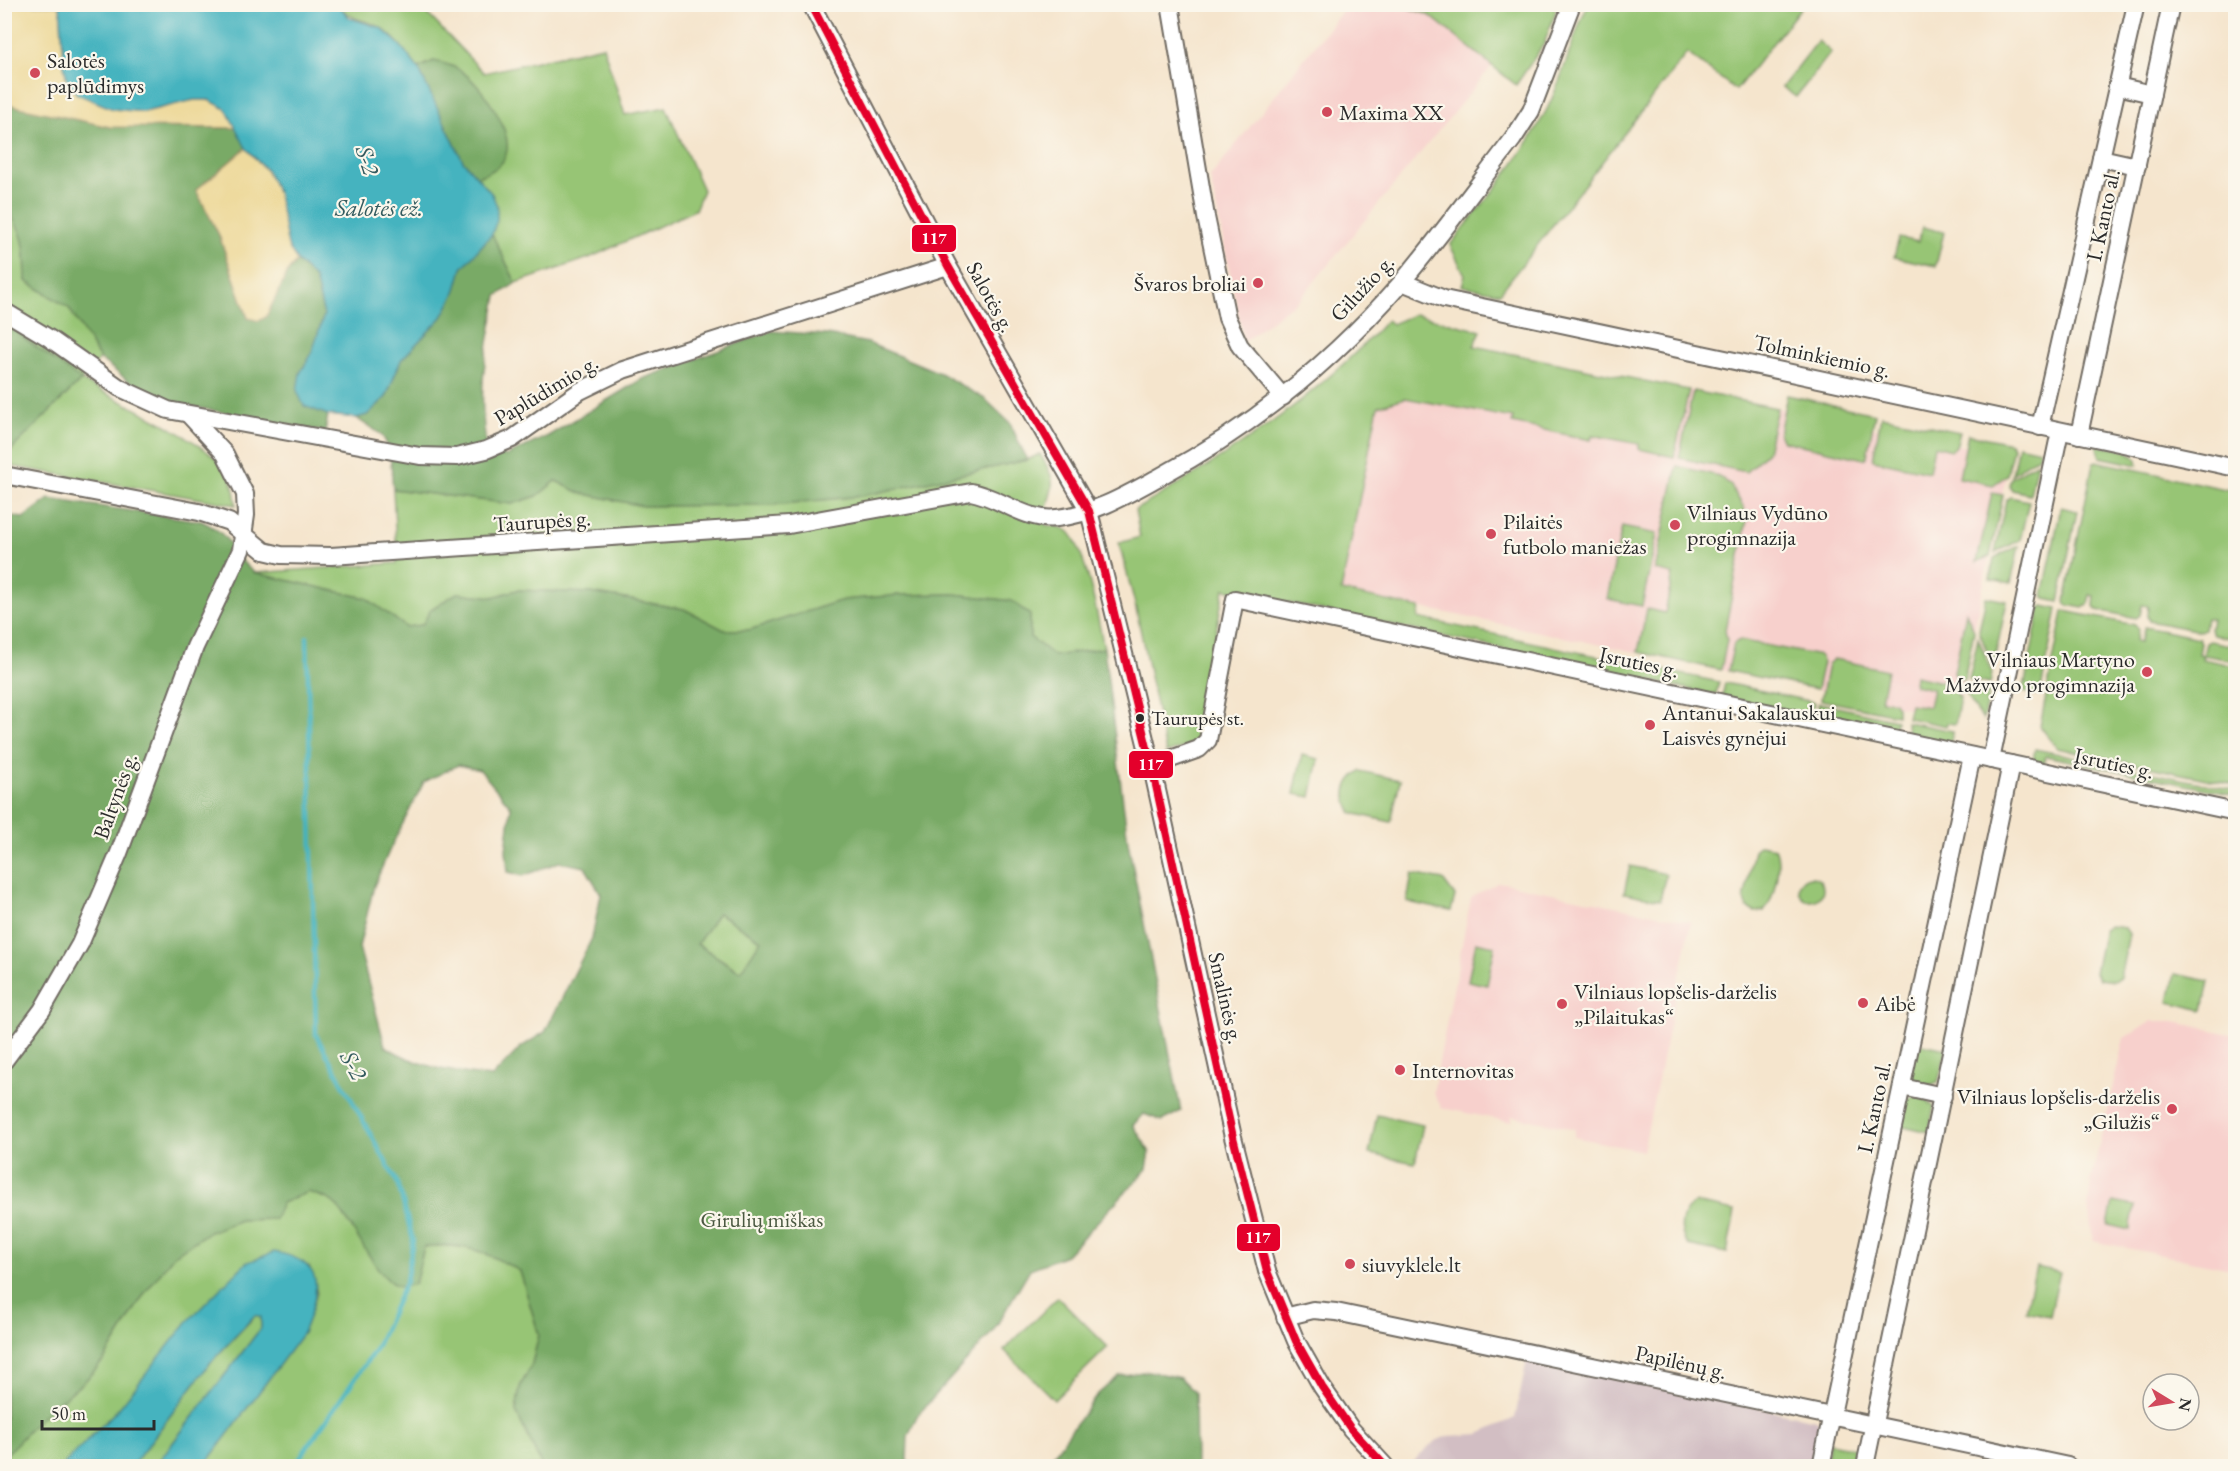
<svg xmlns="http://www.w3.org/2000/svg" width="2240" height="1471" font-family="'EB Garamond',serif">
<rect width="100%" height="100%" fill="#fbf7ec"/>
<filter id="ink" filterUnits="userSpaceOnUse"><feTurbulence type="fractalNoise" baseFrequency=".0167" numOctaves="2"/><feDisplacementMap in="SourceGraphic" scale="12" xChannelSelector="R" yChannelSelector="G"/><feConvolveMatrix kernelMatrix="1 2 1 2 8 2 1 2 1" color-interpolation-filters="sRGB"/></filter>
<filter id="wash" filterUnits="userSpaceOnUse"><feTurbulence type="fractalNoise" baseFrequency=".008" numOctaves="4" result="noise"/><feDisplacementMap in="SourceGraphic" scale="24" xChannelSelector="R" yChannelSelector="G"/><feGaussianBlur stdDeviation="1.35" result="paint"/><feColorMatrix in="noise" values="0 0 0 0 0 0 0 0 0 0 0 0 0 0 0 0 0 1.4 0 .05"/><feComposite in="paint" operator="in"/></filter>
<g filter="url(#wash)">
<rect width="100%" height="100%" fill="#f5e5cd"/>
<g fill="#f7d0cc">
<path d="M 1347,5 L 1399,5 L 1429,15 L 1492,66 L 1300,299 L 1244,341 L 1210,177 Z"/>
<path d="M 1474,346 L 2010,456 L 1956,718 L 1340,591 L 1377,406 L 1405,398 L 1461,407 Z"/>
<path d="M 1499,882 L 1691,922 L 1643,1151 L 1574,1137 L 1575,1129 L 1512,1116 L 1511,1122 L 1442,1108 L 1433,1093 L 1471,898 Z"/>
<path d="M 2152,1021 L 2170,1021 L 2235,1035 L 2235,1270 L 2093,1241 L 2088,1207 L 2091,1181 L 2124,1038 Z"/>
</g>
<path fill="#d2bec3" d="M 1527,1360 L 1816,1420 L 1820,1423 L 1820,1429 L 1812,1466 L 1409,1466 L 1435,1441 L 1448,1436 L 1479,1434 L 1515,1418 Z"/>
<g fill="#97c574" stroke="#617850" stroke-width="1.5">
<path d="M 338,5 L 419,5 L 484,73 L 603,46 L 625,115 L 666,107 L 703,190 L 695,210 L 589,258 L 516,283 L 492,234 C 501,210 493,195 477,177 L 492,170 L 503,161 L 434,61 L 418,68 C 407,54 397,39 383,29 C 365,17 357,25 338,5 Z"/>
<path d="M 1553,5 L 1556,11 L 1544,44 L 1516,85 L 1429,15 L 1399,5 Z"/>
<path d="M 1588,5 L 1803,5 L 1736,90 L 1687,53 L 1500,293 L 1462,286 L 1465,275 L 1450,245 C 1484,202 1521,160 1546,111 C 1564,77 1571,39 1588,5 Z"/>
<path d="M 1818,41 L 1831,52 L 1796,97 L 1782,87 Z"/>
<path d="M 5,209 C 27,233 25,250 26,281 L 69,308 L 100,359 L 81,380 C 116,400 201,438 223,466 C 232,477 235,492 236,505 L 5,465 L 5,456 L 81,380 L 5,324 Z"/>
<path d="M 1922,227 L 1944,232 L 1936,266 L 1894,257 L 1899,238 L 1919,242 Z"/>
<path d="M 1415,314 L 1481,331 L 1474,346 L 1689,390 L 1674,457 L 1639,449 L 1639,444 L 1592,435 L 1591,440 L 1512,423 L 1513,418 L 1405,398 L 1378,406 L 1341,591 L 1420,608 L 1418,618 L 1719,682 L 1716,695 L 1224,589 L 1195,744 L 1166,753 L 1135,604 L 1119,543 L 1140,537 L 1135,510 C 1226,457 1316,399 1387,320 L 1392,324 Z"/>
<path d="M 1693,391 L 1777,408 L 1767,452 L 1746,472 L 1679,458 Z"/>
<path d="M 1787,395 L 1875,414 L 1867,456 L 1864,459 L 1783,441 L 1779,434 Z"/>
<path d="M 1881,416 L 1960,432 L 1956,446 L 1952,450 L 1934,446 L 1929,472 L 1873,460 Z"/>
<path d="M 1968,434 L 2010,443 L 2013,447 L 2007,475 L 1993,485 L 1959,478 Z"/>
<path d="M 2018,445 L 2040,450 L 2038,456 L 2012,474 Z"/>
<path d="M 2096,446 C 2110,448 2138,448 2138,465 L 2100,457 Z"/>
<path d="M 1040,454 C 1064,493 1046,486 1045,525 C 1053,526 1062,526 1068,531 C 1085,545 1099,624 1104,648 L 1054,656 L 1030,637 L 1030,615 L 1012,601 L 954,594 L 899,595 L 843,600 L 749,630 L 724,630 L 684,609 L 591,593 L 517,590 L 493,597 L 457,593 L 431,609 L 423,625 L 406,627 L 366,598 L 255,573 L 397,563 L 393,489 L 512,504 L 537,496 L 556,481 L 580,493 L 643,506 L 772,505 L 862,496 L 1027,460 Z"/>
<path d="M 2096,461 L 2235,491 L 2235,639 L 2213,635 L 2210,629 L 2212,619 L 2206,618 L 2204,629 L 2200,631 L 2149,621 L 2147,616 L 2148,606 L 2142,605 L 2140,615 L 2136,618 L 2097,610 L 2094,606 L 2095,596 L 2090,595 L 2088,604 L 2083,608 L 2067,605 L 2065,601 L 2093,464 Z"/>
<path d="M 2037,462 L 2030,494 L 2012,490 L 2009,485 L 2011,478 Z"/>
<path d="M 1677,466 L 1719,476 L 1731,486 L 1744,508 L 1747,520 L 1725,630 L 1727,640 L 1721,670 L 1638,652 L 1647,609 L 1665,613 L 1673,574 L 1655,570 Z"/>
<path d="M 1992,493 L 2003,495 L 1990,556 L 1977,562 Z"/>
<path d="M 2010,497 L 2029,501 L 2020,540 L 1995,553 L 2006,500 Z"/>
<path d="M 2061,507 L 2077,511 L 2059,602 L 2045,599 L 2043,596 Z"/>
<path d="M 1622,527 L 1657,534 L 1642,606 L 1607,599 Z"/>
<path d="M 2019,546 L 2011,583 L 1990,579 L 1994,558 Z"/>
<path d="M 1986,597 L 2007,601 L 1993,667 L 1979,631 Z"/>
<path d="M 2043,606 L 2057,609 L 2040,695 L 2023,692 L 2040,608 Z"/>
<path d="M 2065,611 L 2135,625 L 2138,629 L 2136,641 L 2140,642 L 2145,627 L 2199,638 L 2201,643 L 2199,654 L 2203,655 L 2206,643 L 2210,641 L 2235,646 L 2235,661 L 2204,655 L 2203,659 L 2235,666 L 2235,785 L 2057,748 L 2040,726 L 2063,612 Z"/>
<path d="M 1966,612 L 1974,631 L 1964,680 L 1958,678 L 1954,673 Z"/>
<path d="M 1978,638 L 1992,673 L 1990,684 L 1969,680 Z"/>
<path d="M 1740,640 L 1820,656 L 1823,662 L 1817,689 L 1728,671 L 1734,643 Z"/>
<path d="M 1834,659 L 1887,670 L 1881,700 L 1894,702 L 1897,707 L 1897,715 L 1821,700 L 1828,664 Z"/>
<path d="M 1915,676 L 1950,684 L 1960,698 L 1955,724 L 1947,723 L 1946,726 L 1907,718 L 1910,704 L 1929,707 L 1933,689 L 1914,685 Z"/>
<path d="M 1725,683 L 1814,702 L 1811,715 L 1722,697 Z"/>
<path d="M 1967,687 L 1989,692 L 1983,720 L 1965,693 Z"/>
<path d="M 1819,703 L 1896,720 L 1894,728 L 1889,731 L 1816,716 Z"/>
<path d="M 1906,722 L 1953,731 L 1950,745 L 1907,734 Z"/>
<path d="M 2035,749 L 2235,790 L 2235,795 L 2046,756 L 2044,763 L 2033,761 Z"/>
<path d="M 1302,755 L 1319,759 L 1311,797 L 1294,794 Z"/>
<path d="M 1360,771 L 1400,780 L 1391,822 L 1352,813 C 1342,798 1344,782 1360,771 Z"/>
<path d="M 1760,845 L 1775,848 C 1782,862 1775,898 1764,911 L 1755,912 L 1747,908 L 1744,900 L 1754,850 Z"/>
<path d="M 1630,866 L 1666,874 L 1660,900 L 1624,893 Z"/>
<path d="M 1412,874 L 1443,880 L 1455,896 L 1451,911 L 1407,902 Z"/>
<circle cx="1811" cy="889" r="12"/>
<path d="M 718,912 L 761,940 L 741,972 L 697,944 Z"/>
<path d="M 2110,926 L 2125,928 L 2129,934 L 2120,978 L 2114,981 L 2099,979 L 2095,973 L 2104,929 Z"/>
<path d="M 1476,942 L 1495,946 L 1487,985 L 1468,981 Z"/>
<path d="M 2175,974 L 2209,981 L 2203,1010 L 2169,1002 Z"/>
<path d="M 1916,1043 L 1947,1049 L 1938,1082 L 1930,1085 L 1920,1085 L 1911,1075 Z"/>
<path d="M 1916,1096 L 1925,1099 L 1934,1107 L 1929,1132 L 1899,1125 L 1904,1100 Z"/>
<path d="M 1377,1115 L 1423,1125 L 1415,1163 L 1369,1154 Z"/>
<path d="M 308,1192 C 315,1195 324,1197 330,1200 C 350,1212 373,1261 390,1281 L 415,1284 L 424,1247 C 464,1242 486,1252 520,1271 L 539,1335 L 532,1364 L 520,1387 L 516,1412 L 542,1466 L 204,1466 L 303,1333 L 317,1293 L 309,1266 L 120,1407 L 62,1466 L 5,1466 L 4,1456 L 41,1417 L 85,1381 L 104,1360 L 144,1294 L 173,1256 L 207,1233 L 240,1220 L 275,1219 L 282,1203 Z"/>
<path d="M 2113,1202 L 2135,1206 L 2130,1230 L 2108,1225 Z"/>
<path d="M 1695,1203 L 1735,1211 L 1727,1253 L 1688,1245 C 1677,1230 1680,1213 1695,1203 Z"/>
<path d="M 2036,1267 L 2060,1272 L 2050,1316 L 2026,1311 Z"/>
<path d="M 1058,1297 L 1108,1347 L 1054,1400 L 1004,1350 Z"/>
<path d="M 256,1315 L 261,1317 L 261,1328 L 155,1466 L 132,1466 L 210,1363 Z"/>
<path d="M 1830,1443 L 1863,1450 L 1860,1466 L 1825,1466 Z"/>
</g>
<g fill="#79aa66" stroke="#526a48" stroke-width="1.5" fill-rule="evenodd">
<path d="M 434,61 C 444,63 453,65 461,71 C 481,84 518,135 504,159 C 499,169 487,173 477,177 L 463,161 L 418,68 Z"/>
<path d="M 5,104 L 110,127 L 239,128 L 246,148 L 196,190 L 219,235 L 248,318 L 297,261 L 315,279 L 324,315 L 311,355 L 300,373 L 305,406 L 328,415 L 325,432 L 179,404 L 139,389 L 100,359 L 69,308 L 26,281 C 25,250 27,233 5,209 Z"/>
<path d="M 492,234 L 516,283 L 497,296 C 485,356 477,389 487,450 L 506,456 L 548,436 L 642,379 L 771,331 L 827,335 L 868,343 L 940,373 L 985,399 L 1010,423 L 1027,460 L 862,496 L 772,505 L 643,506 L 580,493 L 556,481 L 537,496 L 512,504 L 393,489 C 391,473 393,446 380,434 C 374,428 364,425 357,418 L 367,415 L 386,397 L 401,360 L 442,317 L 455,293 L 462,268 Z"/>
<path d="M 5,324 L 81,380 L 5,456 Z"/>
<path d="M 49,499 L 201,521 C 236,536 230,556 255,573 L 366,598 L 406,627 L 422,625 L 431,609 L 457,593 L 493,597 L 517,590 L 591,593 L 684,609 L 724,630 L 749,630 L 843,600 L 899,595 L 954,594 L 1012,601 L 1030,615 L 1030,637 L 1054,656 L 1104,648 L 1128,842 L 1181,1111 L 1162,1121 L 1144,1114 L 1133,1125 L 1150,1152 L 1147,1169 L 1066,1255 L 1030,1269 L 994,1330 L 917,1416 L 908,1436 L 907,1461 L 911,1466 L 542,1466 L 516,1412 L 520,1387 L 532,1364 L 539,1335 L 520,1271 C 486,1252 463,1241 424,1247 L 415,1284 C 411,1285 405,1287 401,1287 C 378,1284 352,1220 334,1203 C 327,1197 316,1195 308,1192 L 282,1203 L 275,1219 L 240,1220 L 207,1233 L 173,1256 L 144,1294 L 104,1360 L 85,1381 L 41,1417 L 5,1456 L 4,515 L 23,518 ZM 458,765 L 480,770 L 511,807 L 506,850 L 508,872 L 523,876 L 559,862 L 585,867 L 601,894 L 592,938 L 545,1032 L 521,1047 L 492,1077 C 453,1072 419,1068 385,1046 L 359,947 L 374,886 L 390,849 L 424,782 ZM 718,913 L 761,940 L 740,972 L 697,944 Z"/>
<path d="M 1148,1371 L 1180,1378 L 1195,1393 L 1196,1466 L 1045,1466 L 1098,1394 L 1119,1376 Z"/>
</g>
<g fill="#eeda9e" stroke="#8c8264" stroke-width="1.5">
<path d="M 5,5 L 60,5 L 63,40 L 144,112 C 169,107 204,89 226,109 C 231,113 235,123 239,128 L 110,127 L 5,104 Z"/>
<path d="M 246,148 C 260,162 272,175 278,194 C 285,218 284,240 297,261 L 289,270 L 266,317 L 259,321 L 248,318 L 219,235 L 196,190 Z"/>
</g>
<g fill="#45b3bf" stroke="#386f75" stroke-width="1.5">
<path d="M 60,5 L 338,5 L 350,18 L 381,28 L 400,45 L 418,68 L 463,161 L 492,194 L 497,206 L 497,220 L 492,234 L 462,268 L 455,293 L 442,317 L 401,360 L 386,397 L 367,415 L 357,418 L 328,415 L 304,406 L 297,391 L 300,373 L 311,355 L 324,315 L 315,279 L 297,261 L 288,246 L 278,194 L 267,171 L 246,148 L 226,109 L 209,100 L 194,100 L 144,112 L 113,109 L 77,94 L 67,81 L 64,65 Z"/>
<path d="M 274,1252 C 328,1261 320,1292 303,1333 L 204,1466 L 155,1466 L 261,1328 L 261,1317 L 255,1315 L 210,1363 L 132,1466 L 62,1466 L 120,1407 L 187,1322 L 246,1263 Z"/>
</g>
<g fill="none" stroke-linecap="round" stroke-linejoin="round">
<path stroke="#45b3bf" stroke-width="4.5" d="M 294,1466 L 375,1350 L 406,1281 L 413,1240 L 398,1184 L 316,1035 L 307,637"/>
</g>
</g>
<g filter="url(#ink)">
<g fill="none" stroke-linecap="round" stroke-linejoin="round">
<g stroke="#726c64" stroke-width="20">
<g id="minor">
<path d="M 811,4 L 948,266 L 1089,511 L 1153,772 L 1233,1137 L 1267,1271 L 1296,1341 L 1322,1387 L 1351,1429 L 1385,1466"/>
<path d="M 1170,4 L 1206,217 L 1227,318 L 1240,346 L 1283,397"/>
<path d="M 2117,86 L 2152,94"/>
<path d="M 2101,158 L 2137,166"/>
<path d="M 1402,282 L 1444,299 L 2236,468"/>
<path d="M 4,311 L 49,338 L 120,388 L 168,410 L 420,456 L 457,457 L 486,450 L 512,439 L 580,391 L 623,370 L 948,266"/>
<path d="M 2040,427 L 2136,4"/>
<path d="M 2079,435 L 2171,4"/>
<path d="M 4,475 L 199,512 L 229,522 L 264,551 L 281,555 L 331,556 L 789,525 L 971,492 C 1000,497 1026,522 1057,518 C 1095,514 1128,494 1161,476 C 1252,427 1333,361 1401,283 C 1440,237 1476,187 1513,139 L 1531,111 L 1572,4"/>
<path d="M 1991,760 L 2060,431"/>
<path d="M 1151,766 L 1199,749 L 1208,740 L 1235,599 L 2236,812"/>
<path d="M 4,1061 L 42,1010 L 80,944 L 119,853 L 195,647 L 241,550 L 246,515 L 245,494 L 225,454 L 189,415"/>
<path d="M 1902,1087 L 1943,1096"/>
<path d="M 1285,1317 L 1313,1310 L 1336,1312 L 2068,1466"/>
<path d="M 1821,1466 L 1972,756"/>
<path d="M 1865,1466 L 2011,764"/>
</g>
</g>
<use href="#minor" stroke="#fff" stroke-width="16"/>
<g stroke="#fbf7ec" stroke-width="12">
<path id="bus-1" d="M 811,4 L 948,266 L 1089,511 L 1153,772 L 1233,1137 L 1267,1271 L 1296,1341 L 1322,1387 L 1351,1429 L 1385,1466"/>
</g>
<use href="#bus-1" stroke="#e4002b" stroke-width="8"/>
</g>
</g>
<g fill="#d1495b" stroke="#fbf7ec" stroke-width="2">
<circle cx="35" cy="73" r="6"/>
<circle cx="1327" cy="112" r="6"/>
<circle cx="1258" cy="283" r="6"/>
<circle cx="1675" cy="525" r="6"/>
<circle cx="1491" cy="534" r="6"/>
<circle cx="2147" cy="672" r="6"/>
<circle cx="1650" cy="725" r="6"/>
<circle cx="1863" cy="1003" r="6"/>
<circle cx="1562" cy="1004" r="6"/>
<circle cx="1400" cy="1070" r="6"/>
<circle cx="2172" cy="1109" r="6"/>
<circle cx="1350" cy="1264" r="6"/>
</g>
<circle fill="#2b2b2b" stroke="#fbf7ec" stroke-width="2" cx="1140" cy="718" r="5"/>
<g text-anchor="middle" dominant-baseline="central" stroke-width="4.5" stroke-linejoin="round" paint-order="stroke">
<g font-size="20" fill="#2b2b2b" stroke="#fbf7ec" text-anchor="start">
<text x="1151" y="718">Taurupės st.</text>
</g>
<g font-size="22" fill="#2b2b2b" stroke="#fbf7ec" text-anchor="start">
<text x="47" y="60">Salotės<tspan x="47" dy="25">paplūdimys</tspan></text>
<text x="1339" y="112">Maxima XX</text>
<text x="1246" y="283" text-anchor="end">Švaros broliai</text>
<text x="1687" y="512">Vilniaus Vydūno<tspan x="1687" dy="25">progimnazija</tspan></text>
<text x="1503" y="521">Pilaitės<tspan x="1503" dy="25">futbolo maniežas</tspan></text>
<text x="2135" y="659" text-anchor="end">Vilniaus Martyno<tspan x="2135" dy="25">Mažvydo progimnazija</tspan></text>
<text x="1662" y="712">Antanui Sakalauskui<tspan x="1662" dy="25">Laisvės gynėjui</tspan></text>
<text x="1574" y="991">Vilniaus lopšelis-darželis<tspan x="1574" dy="25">„Pilaitukas“</tspan></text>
<text x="1875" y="1003">Aibė</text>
<text x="1412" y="1070">Internovitas</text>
<text x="2160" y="1096" text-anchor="end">Vilniaus lopšelis-darželis<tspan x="2160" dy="25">„Gilužis“</tspan></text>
<text x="1362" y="1264">siuvyklele.lt</text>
</g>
<g font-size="22" fill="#2b2b2b" stroke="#fbf7ec">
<text transform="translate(2103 215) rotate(-78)">I. Kanto al.</text>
<text transform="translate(1362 288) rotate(-47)">Gilužio g.</text>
<text transform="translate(991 297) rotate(61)">Salotės g.</text>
<text transform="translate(1822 356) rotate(12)">Tolminkiemio g.</text>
<text transform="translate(546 390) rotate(-31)">Paplūdimio g.</text>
<text transform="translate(542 521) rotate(-4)">Taurupės g.</text>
<text transform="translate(1639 662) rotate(12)">Įsruties g.</text>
<text transform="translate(2114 763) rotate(12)">Įsruties g.</text>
<text transform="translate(115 796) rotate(-70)">Baltynės g.</text>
<text transform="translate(1226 998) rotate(77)">Smalinės g.</text>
<text transform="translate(1874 1107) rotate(-78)">I. Kanto al.</text>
<text transform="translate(1681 1362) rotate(12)">Papilėnų g.</text>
</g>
<g font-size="22" fill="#4b5941" stroke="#fbf7ec">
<text x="762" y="1219">Girulių miškas</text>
</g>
<g font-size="24" font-style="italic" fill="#345b5f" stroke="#fbf7ec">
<text transform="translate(368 160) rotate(72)">S-2</text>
<text x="379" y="207">Salotės ež.</text>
<text transform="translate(354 1065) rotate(61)">S-2</text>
</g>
</g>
<g stroke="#fbf7ec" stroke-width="2">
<rect x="911" y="224" width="46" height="29" rx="6" fill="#e4002b"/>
<rect x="1128" y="750" width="46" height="29" rx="6" fill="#e4002b"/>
<rect x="1236" y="1223" width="45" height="29" rx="6" fill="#e4002b"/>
</g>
<g font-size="16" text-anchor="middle" font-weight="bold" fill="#fff">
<text x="934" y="244">117</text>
<text x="1151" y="770">117</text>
<text x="1258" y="1243">117</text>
</g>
<rect width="2240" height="1471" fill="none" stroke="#fbf7ec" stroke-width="24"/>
<g transform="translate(2171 1402) rotate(101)"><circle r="28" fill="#fbf7ec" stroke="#a8a59f" stroke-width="1.5"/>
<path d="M0-4.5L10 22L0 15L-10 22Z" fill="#d1495b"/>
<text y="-9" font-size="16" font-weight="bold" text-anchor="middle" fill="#2b2b2b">N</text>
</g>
<path d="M42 1420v9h112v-9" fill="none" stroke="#2b2b2b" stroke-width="3"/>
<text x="51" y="1420" font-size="18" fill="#2b2b2b" stroke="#fbf7ec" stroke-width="4.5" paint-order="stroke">50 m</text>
</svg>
